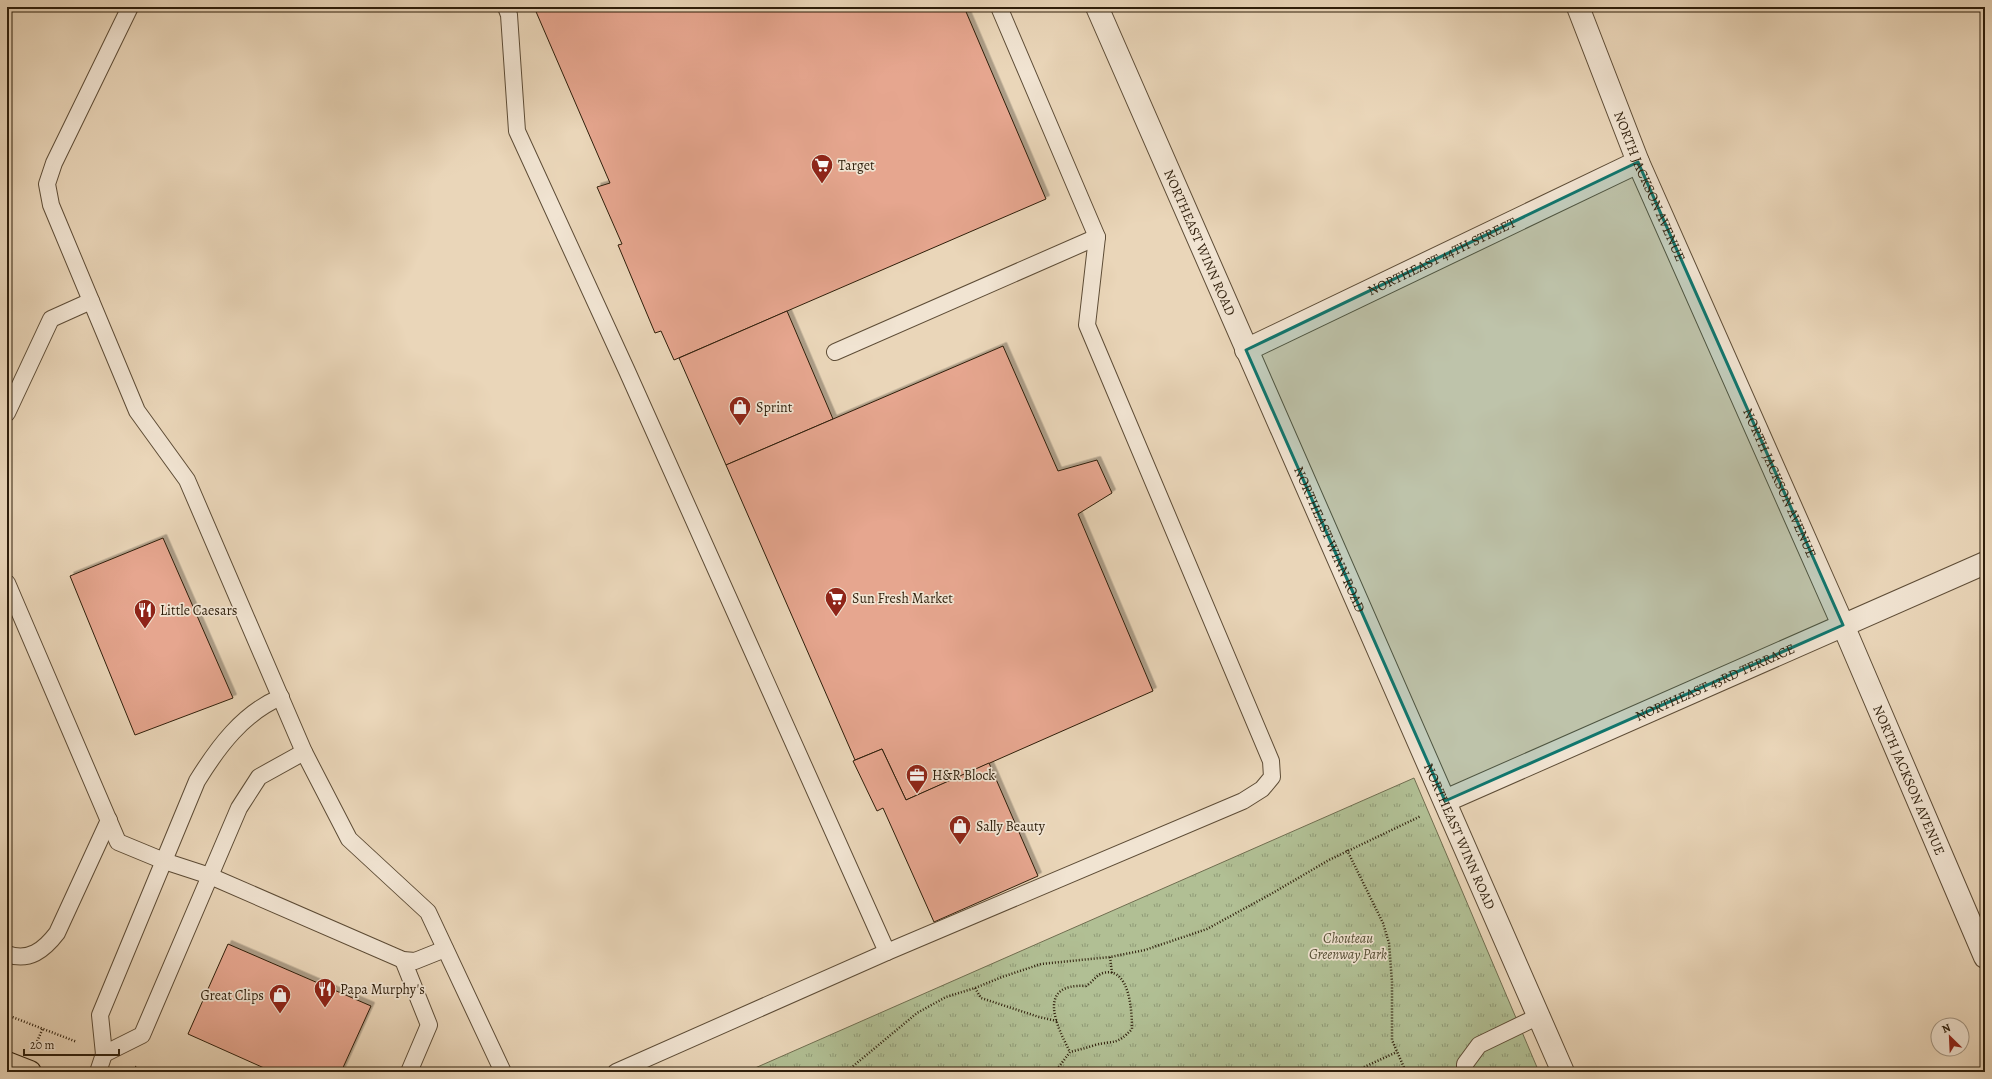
<svg xmlns="http://www.w3.org/2000/svg" width="1992" height="1079" font-family="Alegreya,serif">
<defs>
<pattern id="park-tufts" width="24" height="20" patternUnits="userSpaceOnUse"><rect width="24" height="20" fill="#b1bf94"/><path d="M3 7l-1-3M5 7V3M7 7l1-3M15 17l-1-3M17 17v-4M19 17l1-3" fill="none" stroke="#909b77"/></pattern>
<filter id="shadow"><feDropShadow dx="3.5" dy="-3.5" stdDeviation="0" flood-color="#0004"/></filter>
</defs>
<rect width="100%" height="100%" fill="#ead6b9"/>
<filter id="stains"><feTurbulence type="fractalNoise" baseFrequency=".005" numOctaves="4"/><feColorMatrix values="0 0 0 0 .2 0 0 0 0 .09 0 0 0 0 .02 0 0 0 .5 -.17"/></filter>
<radialGradient id="worn" r=".72"><stop offset=".6" stop-color="#630" stop-opacity="0"/><stop offset="1" stop-color="#630" stop-opacity=".3"/></radialGradient>
<path fill="url(#park-tufts)" stroke="#706e50" d="M 1414,778 L 1539,1072 L 746,1072 Z"/>
<g fill="#e6a68f" stroke="#2e1e0b" filter="url(#shadow)">
<path d="M 534,7 L 964,7 L 1046,199 L 674,360 L 661,331 L 655,333 L 618,245 L 622,244 L 597,187 L 610,183 Z"/>
<path d="M 787,311 L 833,419 L 726,465 L 679,358 Z"/>
<path d="M 1003,346 L 1058,471 L 1097,460 L 1112,493 L 1078,514 L 1153,691 L 906,800 L 882,749 L 855,760 L 726,465 Z"/>
<path d="M 163,538 L 233,698 L 135,735 L 70,576 Z"/>
<path d="M 882,749 L 906,800 L 989,763 L 1038,876 L 934,922 L 883,808 L 877,811 L 853,761 Z"/>
<path d="M 228,944 L 371,1006 L 341,1072 L 273,1072 L 188,1034 Z"/>
</g>
<g fill="none" stroke-linecap="round" stroke-linejoin="round">
<g stroke="#5d4c36" stroke-width="18">
<g id="lane">
<path d="M 130,7 L 54,163 L 47,184 L 51,205 L 137,411 L 187,480 L 304,752 L 349,839 L 428,912 L 503,1072"/>
<path d="M 506,7 L 509,15 L 517,131 L 627,371 L 887,952"/>
<path d="M 835,352 L 1097,237"/>
<path d="M 7,413 L 51,319 L 91,301"/>
<path d="M 7,583 L 118,842 L 164,861 L 210,876 L 403,960 L 415,961 L 445,949"/>
<path d="M 7,954 C 29,962 44,950 57,933 L 109,820"/>
<path d="M 403,960 L 429,1025 L 409,1072"/>
<path d="M 104,1054 L 142,1035 L 239,808 L 259,777 L 304,752"/>
<path d="M 98,1072 L 104,1054 L 100,1015 L 197,781 C 218,747 243,713 281,697"/>
<path d="M 616,1072 L 887,952 L 1243,801 L 1262,789 L 1272,777 L 1271,761 L 1087,325 L 1097,237 L 999,7"/>
<path d="M 1465,1072 L 1465,1064 L 1479,1045 L 1539,1016"/>
</g>
</g>
<g stroke="#5d4c36" stroke-width="24">
<g id="street">
<path id="s1" d="M 1097,7 L 1563,1072"/>
<path id="s2" d="M 1578,7 L 1638,162 L 1843,625 L 1985,957"/>
<path id="s3" d="M 1246,350 L 1638,162"/>
<path id="s4" d="M 1445,801 L 1985,563"/>
</g>
</g>
<g stroke="#2e1e0b" stroke-width="24">
<path id="primary" d="M 7,1063 L 30,1072"/>
</g>
<g stroke="#2e1e0b" stroke-width="2.5" stroke-dasharray="1 2" stroke-linecap="butt">
<path d="M 1347,850 L 1383,923 L 1389,943 L 1392,982 L 1392,1040 L 1406,1072"/>
<path d="M 1110,957 L 1112,973"/>
<path d="M 975,988 L 981,998 L 1039,1017 L 1057,1021"/>
<path d="M 7,1015 L 77,1042"/>
<path d="M 36,1044 L 43,1028"/>
<path d="M 135,1067 L 147,1072"/>
<path d="M 846,1072 L 917,1013 L 946,997 L 975,988 L 1002,977 L 1041,964 L 1110,957 L 1145,950 L 1207,929 L 1271,894 L 1329,860 L 1421,816"/>
<path d="M 1055,1072 L 1070,1052 C 1078,1050 1086,1048 1095,1045 C 1114,1040 1116,1046 1132,1029 C 1132,1012 1130,966 1103,973 C 1096,975 1092,983 1086,986 C 1036,983 1056,1025 1070,1052"/>
<path d="M 1353,1072 L 1397,1052"/>
</g>
<use href="#lane" stroke="#f1e4d2" stroke-width="16"/>
<use href="#street" stroke="#f1e4d2" stroke-width="22"/>
<use href="#primary" stroke="#ead6b9" stroke-width="22"/>
</g>
<path fill="#0f766e" fill-opacity="0.2" stroke="#0f766e" stroke-width="3" stroke-linejoin="round" d="M 1638,162 L 1843,625 L 1445,801 L 1246,350 Z"/>
<defs>
<g id="supermarket-pin" transform="scale(1.15)"><path d="M0 17L-7.5 6A9.5 9.5 0 1 1 7.5 6Z" fill="#8f2418" stroke="#f1e4d2"/><path d="M-6-5.5h2.5l.6 2H6L4.5 2H-2.5L-4.4-4H-6ZM-1.5 3.2a1.3 1.3 0 1 0 .1 0ZM3 3.2a1.3 1.3 0 1 0 .1 0Z" fill="#fff"/></g>
<g id="shop-pin" transform="scale(1.15)"><path d="M0 17L-7.5 6A9.5 9.5 0 1 1 7.5 6Z" fill="#8f2418" stroke="#f1e4d2"/><path d="M-5-2.5h2.3a2.7 3.5 0 0 1 5.4 0H5L5.5 6h-11ZM-1.5-2.5h3a1.5 2.3 0 0 0-3 0Z" fill="#fff"/></g>
<g id="restaurant-pin" transform="scale(1.15)"><path d="M0 17L-7.5 6A9.5 9.5 0 1 1 7.5 6Z" fill="#8f2418" stroke="#f1e4d2"/><path d="M-5-6h1v4h1v-4h1v4h1v-4h1v5L-1.5 .5V6h-2V.5L-5-1ZM5-6V6H3V1.5H1.5Q1.5-4 5-6Z" fill="#fff"/></g>
<g id="office-pin" transform="scale(1.15)"><path d="M0 17L-7.5 6A9.5 9.5 0 1 1 7.5 6Z" fill="#8f2418" stroke="#f1e4d2"/><path d="M-6-3h4V-5.5h4V-3h4V5H-6ZM-1-4.5V-3h2v-1.5ZM-6 0V1H6V0Z" fill="#fff"/></g>
</defs>
<g fill-rule="evenodd">
<use href="#supermarket-pin" x="822" y="165"/>
<use href="#shop-pin" x="740" y="407"/>
<use href="#supermarket-pin" x="836" y="598"/>
<use href="#restaurant-pin" x="145" y="610"/>
<use href="#office-pin" x="917" y="775"/>
<use href="#shop-pin" x="960" y="826"/>
<use href="#restaurant-pin" x="325" y="989"/>
<use href="#shop-pin" x="280" y="995"/>
</g>
<g text-anchor="middle" dominant-baseline="central" stroke-width="3.5" stroke-linejoin="round" paint-order="stroke">
<g font-size="14" fill="#2e1e0b" stroke="#f1e4d2" text-anchor="start">
<text x="838" y="165">Target</text>
<text x="756" y="407">Sprint</text>
<text x="852" y="598">Sun Fresh Market</text>
<text x="160" y="610">Little Caesars</text>
<text x="932" y="775">H&amp;R Block</text>
<text x="976" y="826">Sally Beauty</text>
<text x="340" y="989">Papa Murphy's</text>
<text x="264" y="995" text-anchor="end">Great Clips</text>
</g>
<g font-size="14" fill="#2e1e0b" stroke="#f1e4d2">
<text stroke="none"><textPath href="#s2" startOffset="193">NORTH JACKSON AVENUE</textPath></text>
<text stroke="none"><textPath href="#s1" startOffset="257">NORTHEAST WINN ROAD</textPath></text>
<text stroke="none"><textPath href="#s3" startOffset="217">NORTHEAST 44TH STREET</textPath></text>
<text stroke="none"><textPath href="#s2" startOffset="517">NORTH JACKSON AVENUE</textPath></text>
<text stroke="none"><textPath href="#s1" startOffset="581">NORTHEAST WINN ROAD</textPath></text>
<text stroke="none"><textPath href="#s4" startOffset="295">NORTHEAST 43RD TERRACE</textPath></text>
<text stroke="none"><textPath href="#s2" startOffset="841">NORTH JACKSON AVENUE</textPath></text>
<text stroke="none"><textPath href="#s1" startOffset="905">NORTHEAST WINN ROAD</textPath></text>
</g>
<g font-size="14" font-style="italic" fill="#554e34" stroke="#f1e4d2">
<text x="1348" y="938">Chouteau<tspan x="1348" dy="16">Greenway Park</tspan></text>
</g>
</g>
<rect width="1992" height="1079" fill="none" stroke="#ead6b9" stroke-width="24"/>
<rect x="8" y="8" width="1976" height="1063" fill="none" stroke="#2e1e0b" stroke-width="2"/>
<rect x="12" y="12" width="1968" height="1055" fill="none" stroke="#2e1e0b"/>
<g transform="translate(1950 1037) rotate(336)"><circle r="19" fill="#f1e4d2" stroke="#a39582"/>
<path d="M0-3L7 15L0 10L-7 15Z" fill="#8f2418"/>
<text y="-6" font-size="11" font-weight="bold" text-anchor="middle" fill="#2e1e0b">N</text>
</g>
<path d="M24 1049v6h95v-6" fill="none" stroke="#2e1e0b" stroke-width="2"/>
<text x="30" y="1049" font-size="12" fill="#2e1e0b" stroke="#f1e4d2" stroke-width="3" paint-order="stroke">20 m</text>
<rect width="100%" height="100%" filter="url(#stains)"/>
<rect width="100%" height="100%" fill="url(#worn)"/>
</svg>
